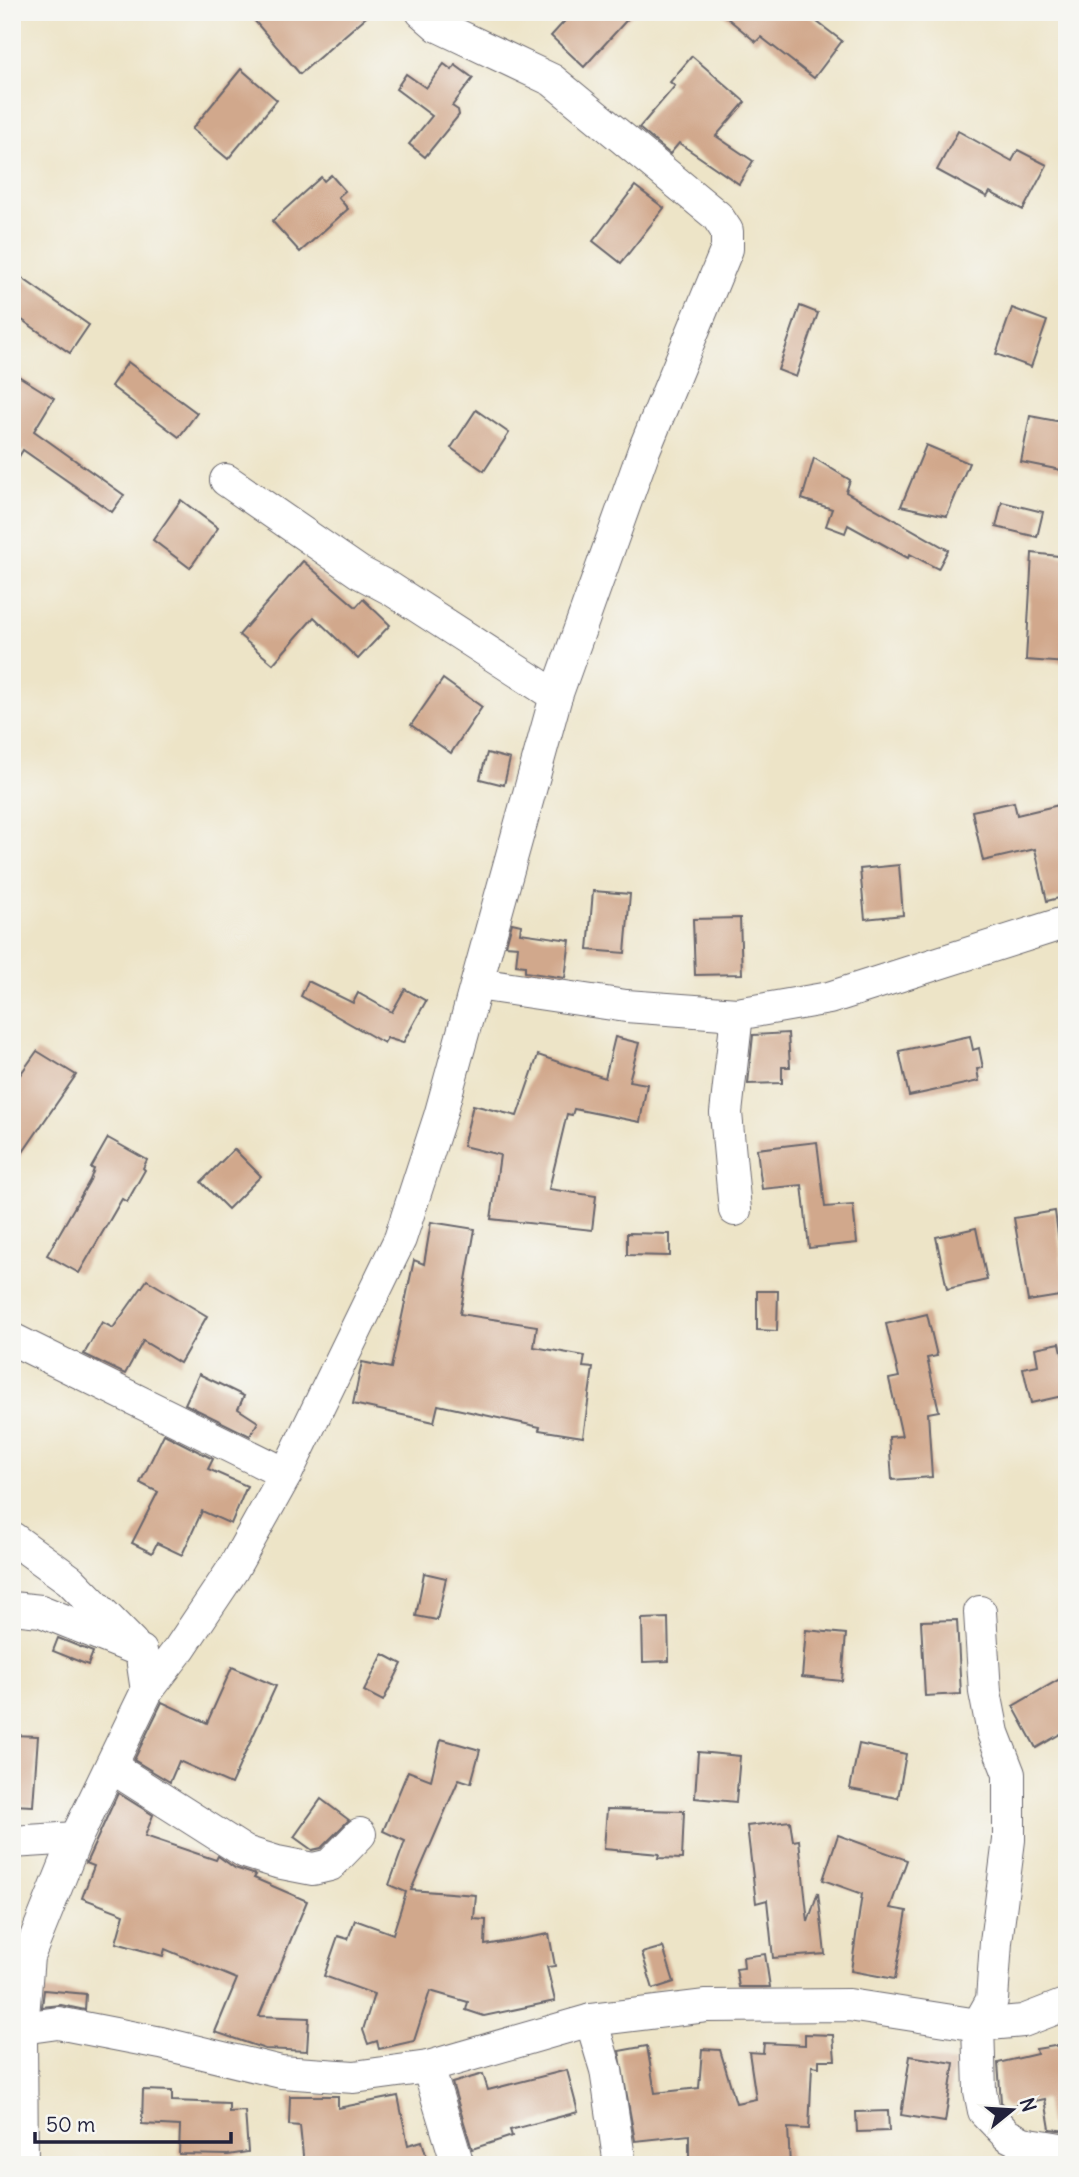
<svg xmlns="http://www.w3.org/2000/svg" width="1079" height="2177" font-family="Delius,sans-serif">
<rect width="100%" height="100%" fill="#f6f6f2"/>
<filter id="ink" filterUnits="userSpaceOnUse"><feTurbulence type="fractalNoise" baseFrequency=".0143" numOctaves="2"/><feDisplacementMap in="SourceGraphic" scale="14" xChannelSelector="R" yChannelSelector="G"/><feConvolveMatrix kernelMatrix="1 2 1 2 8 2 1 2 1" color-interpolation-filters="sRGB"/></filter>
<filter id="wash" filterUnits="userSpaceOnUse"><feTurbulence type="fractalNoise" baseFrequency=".00686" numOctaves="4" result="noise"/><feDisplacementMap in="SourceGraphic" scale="28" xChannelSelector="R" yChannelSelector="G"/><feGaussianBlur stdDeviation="1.57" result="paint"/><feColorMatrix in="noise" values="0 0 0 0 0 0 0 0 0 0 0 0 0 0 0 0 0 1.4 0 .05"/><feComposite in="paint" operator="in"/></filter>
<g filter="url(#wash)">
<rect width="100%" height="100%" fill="#ede4c7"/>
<g id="blocks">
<g fill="#d1a88c">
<path d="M 247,12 L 372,12 L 300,74 Z"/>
<path d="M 573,12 L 634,12 L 584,67 L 551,36 Z"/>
<path d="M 720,12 L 804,12 L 842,41 L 814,78 L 761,37 L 756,42 Z"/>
<path d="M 692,56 L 745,102 L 716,136 L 753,161 L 739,184 L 679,143 L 670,154 L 639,128 L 675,86 L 670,82 Z"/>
<path d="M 444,64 L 452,70 L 455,65 L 473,78 L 452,106 L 458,110 L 459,115 L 425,157 L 409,144 L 432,116 L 396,89 L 406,74 L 426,88 Z"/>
<path d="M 241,69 L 277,100 L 228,159 L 192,129 Z"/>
<path d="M 958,131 L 1012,161 L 1018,150 L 1047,165 L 1023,210 L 990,192 L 987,197 L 937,170 Z"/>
<path d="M 331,175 L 345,191 L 338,197 L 348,209 L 300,252 L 272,221 L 321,177 L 324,181 Z"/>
<path d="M 635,186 L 664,208 L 621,263 L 593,241 Z"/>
<path d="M 12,271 L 89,325 L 70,353 L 12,313 Z"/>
<path d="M 800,306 L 818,313 L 796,377 L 778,370 Z"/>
<path d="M 1012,308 L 1047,321 L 1031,367 L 996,354 Z"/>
<path d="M 128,362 L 197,413 L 179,437 L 111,386 Z"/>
<path d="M 12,372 L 54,398 L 34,431 L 124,495 L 112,512 L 23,450 L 12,468 Z"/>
<path d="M 476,410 L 509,433 L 484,471 L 451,448 Z"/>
<path d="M 1030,416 L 1067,423 L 1061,470 L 1021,462 Z"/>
<path d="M 926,445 L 969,463 L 947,516 L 901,506 Z"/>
<path d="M 814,458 L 850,480 L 846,492 L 948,550 L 938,569 L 910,554 L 908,558 L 848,525 L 845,533 L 826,526 L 832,509 L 802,499 Z"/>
<path d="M 181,500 L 218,528 L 190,568 L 153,540 Z"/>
<path d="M 1002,502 L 1043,512 L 1037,537 L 996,527 Z"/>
<path d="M 1032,553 L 1067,557 L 1067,663 L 1026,660 Z"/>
<path d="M 303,561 L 356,607 L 363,599 L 390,625 L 358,659 L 314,617 L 273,664 L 239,635 Z"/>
<path d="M 443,679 L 482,707 L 451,753 L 411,725 Z"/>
<path d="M 487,753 L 510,759 L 504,785 L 480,779 Z"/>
<path d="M 1014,802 L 1017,815 L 1067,803 L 1067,896 L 1047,901 L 1035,849 L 983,861 L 972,811 Z"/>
<path d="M 899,865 L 903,915 L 865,919 L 860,869 Z"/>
<path d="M 593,891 L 630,894 L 625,953 L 588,950 Z"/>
<path d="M 740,918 L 742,974 L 695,975 L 693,919 Z"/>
<path d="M 512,923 L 521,925 L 520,933 L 570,940 L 565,978 L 525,972 L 525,966 L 516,965 L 518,946 L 506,945 Z"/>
<path d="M 308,981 L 353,1003 L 358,993 L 392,1012 L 405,989 L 426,1001 L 403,1043 L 387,1038 L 384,1043 L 301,996 Z"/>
<path d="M 788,1033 L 790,1067 L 782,1067 L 782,1083 L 748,1084 L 753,1035 Z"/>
<path d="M 970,1036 L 973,1050 L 979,1048 L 983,1068 L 977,1069 L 979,1081 L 909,1096 L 899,1051 Z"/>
<path d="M 615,1037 L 639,1043 L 629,1081 L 647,1084 L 640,1122 L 574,1109 L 572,1115 L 567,1114 L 549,1189 L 596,1196 L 592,1230 L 491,1219 L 500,1155 L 463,1146 L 473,1105 L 517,1116 L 538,1055 L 605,1078 Z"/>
<path d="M 37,1051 L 76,1075 L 12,1168 L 12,1086 Z"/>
<path d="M 108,1138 L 147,1160 L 143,1168 L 145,1170 L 127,1202 L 122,1199 L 79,1273 L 47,1255 L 90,1180 L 94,1169 L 91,1168 Z"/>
<path d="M 817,1142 L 825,1207 L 853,1205 L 857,1243 L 809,1248 L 802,1185 L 762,1189 L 757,1149 Z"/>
<path d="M 234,1149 L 261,1176 L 228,1209 L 201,1182 Z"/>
<path d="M 1055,1211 L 1066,1295 L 1028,1301 L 1014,1218 Z"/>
<path d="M 431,1222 L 475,1229 L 460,1314 L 537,1326 L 534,1347 L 585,1356 L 583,1367 L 593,1368 L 583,1437 L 539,1430 L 540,1427 L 438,1405 L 434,1422 L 353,1404 L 362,1362 L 391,1368 L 414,1260 L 424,1264 Z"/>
<path d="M 976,1228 L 987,1280 L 947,1289 L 936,1237 Z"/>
<path d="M 627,1233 L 670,1234 L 670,1256 L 627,1255 Z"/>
<path d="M 147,1280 L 207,1316 L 180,1363 L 143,1341 L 125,1374 L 84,1354 L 102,1322 L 113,1328 Z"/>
<path d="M 757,1291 L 778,1291 L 777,1331 L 757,1330 Z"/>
<path d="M 927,1314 L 937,1356 L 927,1358 L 939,1411 L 928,1413 L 932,1477 L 892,1480 L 889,1437 L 902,1436 L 889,1379 L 899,1377 L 886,1324 Z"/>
<path d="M 1060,1343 L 1067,1375 L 1067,1395 L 1031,1403 L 1023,1368 L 1038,1365 L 1035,1348 Z"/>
<path d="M 199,1374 L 244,1396 L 238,1409 L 258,1422 L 250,1436 L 185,1404 Z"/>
<path d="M 164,1434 L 213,1459 L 208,1469 L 247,1486 L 231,1524 L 202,1511 L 182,1555 L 157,1543 L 152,1553 L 132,1543 L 158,1492 L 140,1483 Z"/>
<path d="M 424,1573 L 446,1578 L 437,1620 L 416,1616 Z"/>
<path d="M 668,1618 L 669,1661 L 643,1662 L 642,1619 Z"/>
<path d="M 957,1620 L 961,1694 L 925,1696 L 921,1621 Z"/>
<path d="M 806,1630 L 846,1634 L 842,1681 L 802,1677 Z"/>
<path d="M 58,1638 L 93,1652 L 88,1665 L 53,1651 Z"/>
<path d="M 383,1654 L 402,1664 L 383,1701 L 364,1691 Z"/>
<path d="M 232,1667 L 276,1686 L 231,1784 L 179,1761 L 170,1782 L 134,1760 L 162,1702 L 207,1723 Z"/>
<path d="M 1067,1675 L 1067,1730 L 1036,1748 L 1013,1706 Z"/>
<path d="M 12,1735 L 38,1736 L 33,1806 L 12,1805 Z"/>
<path d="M 441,1739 L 480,1750 L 471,1783 L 459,1779 L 411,1890 L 476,1895 L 474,1919 L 486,1920 L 485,1945 L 549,1934 L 555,1966 L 547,1967 L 555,2001 L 484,2016 L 466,2010 L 468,2002 L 430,1991 L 414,2041 L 379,2049 L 377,2041 L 368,2044 L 363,2030 L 374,1994 L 324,1976 L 338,1936 L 348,1939 L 355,1920 L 393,1934 L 406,1892 L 389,1885 L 405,1841 L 383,1831 L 408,1771 L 431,1780 Z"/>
<path d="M 859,1744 L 906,1754 L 898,1798 L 850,1789 Z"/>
<path d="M 698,1752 L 740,1756 L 736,1802 L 695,1798 Z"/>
<path d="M 118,1793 L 153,1815 L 145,1836 L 216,1860 L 218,1856 L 235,1868 L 256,1875 L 254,1878 L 307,1901 L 259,2016 L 309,2018 L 307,2051 L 265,2049 L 215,2032 L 237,1979 L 165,1949 L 163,1956 L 116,1943 L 124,1914 L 82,1898 L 94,1866 L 86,1863 Z"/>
<path d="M 321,1799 L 349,1820 L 321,1848 L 312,1850 L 294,1837 Z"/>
<path d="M 607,1809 L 684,1811 L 682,1859 L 658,1858 L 659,1854 L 604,1849 Z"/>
<path d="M 790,1821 L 793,1841 L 799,1840 L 808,1922 L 818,1892 L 825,1954 L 773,1958 L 767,1900 L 756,1903 L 747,1826 Z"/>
<path d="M 838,1835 L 907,1860 L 890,1908 L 907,1911 L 895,1979 L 851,1971 L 862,1894 L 823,1880 Z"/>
<path d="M 663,1947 L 674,1982 L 653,1989 L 642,1953 Z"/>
<path d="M 765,1954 L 770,1987 L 739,1987 L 736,1969 L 744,1968 L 743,1957 Z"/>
<path d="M 44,1990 L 86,1994 L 85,2010 L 61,2005 L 42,2007 Z"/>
<path d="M 805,2034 L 833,2035 L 835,2060 L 819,2060 L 819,2067 L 812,2066 L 809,2129 L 788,2128 L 790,2165 L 689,2165 L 689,2135 L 635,2141 L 619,2051 L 647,2046 L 655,2093 L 699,2088 L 702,2049 L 720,2050 L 736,2103 L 756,2099 L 749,2052 L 763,2053 L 764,2043 L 805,2045 Z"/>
<path d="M 1067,2044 L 1067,2131 L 1050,2129 L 1045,2099 L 1006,2107 L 1001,2102 L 998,2063 L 1037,2054 L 1036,2049 Z"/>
<path d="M 910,2056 L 954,2063 L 945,2122 L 901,2115 Z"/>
<path d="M 567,2070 L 578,2112 L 510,2130 L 512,2136 L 472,2149 L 452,2083 L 483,2074 L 488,2090 Z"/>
<path d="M 143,2090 L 172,2091 L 172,2101 L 229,2103 L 229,2112 L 245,2111 L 248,2152 L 228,2155 L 179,2154 L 180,2126 L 142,2124 Z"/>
<path d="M 290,2096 L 338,2096 L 338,2108 L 398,2096 L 408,2145 L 422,2141 L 429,2165 L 304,2165 L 300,2126 L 289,2125 Z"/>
<path d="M 888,2111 L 889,2131 L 857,2132 L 856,2112 Z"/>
</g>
</g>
</g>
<g filter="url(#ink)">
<use href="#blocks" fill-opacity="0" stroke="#69666c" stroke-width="2"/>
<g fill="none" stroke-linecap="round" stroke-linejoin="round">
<g stroke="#69666c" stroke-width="34">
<g id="minor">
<path d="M 226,480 L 359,572 L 391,589 L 556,696"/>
<path d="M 477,984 L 626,1006 L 737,1014 L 829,998 L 1067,922"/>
<path d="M 735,1210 L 726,1113 L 737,1014"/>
<path d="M 12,1339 L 286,1474"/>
<path d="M 12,1538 L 70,1580 L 132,1643"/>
<path d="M 12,1608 L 41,1611 L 141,1651 L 147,1691"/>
<path d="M 980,1612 L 985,1692 L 993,1733 L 1009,1774 L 1009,1840 L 996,1942 L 992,2000 L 978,2025 L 980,2091 L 984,2111 L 1007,2135 L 1023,2143 L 1067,2150"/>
<path d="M 113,1768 L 245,1852 L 277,1862 L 313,1869 L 330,1865 L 360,1834"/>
<path d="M 12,1842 L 76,1838"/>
<path d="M 591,2020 L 606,2070 L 620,2165"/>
<path d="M 22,2028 L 28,1957 L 76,1838 L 147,1691 L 180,1648 L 233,1569 L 286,1474 L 400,1239 L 440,1116 L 556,696 L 644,450 L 727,249 L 727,231 L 717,216 L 552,80 L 438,26 L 422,12"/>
<path d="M 12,2035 L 21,2035 L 22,2028 L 58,2023 L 161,2043 L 281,2072 L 354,2077 L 428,2067 L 591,2020 L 706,2006 L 849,2005 L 978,2025 L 1023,2021 L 1067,2004"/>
<path d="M 21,2035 L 22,2165"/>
<path d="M 428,2067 L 458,2165"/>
</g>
</g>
<use href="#minor" stroke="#fff" stroke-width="32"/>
</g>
</g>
<rect width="1079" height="2177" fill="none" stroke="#f6f6f2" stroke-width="42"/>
<g transform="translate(1012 2110) rotate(72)" stroke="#f6f6f2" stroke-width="5" paint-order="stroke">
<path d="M0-5L12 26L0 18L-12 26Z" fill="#22223b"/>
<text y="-10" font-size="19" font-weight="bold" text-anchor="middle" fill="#22223b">N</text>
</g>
<path d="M35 2132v10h196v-10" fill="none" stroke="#22223b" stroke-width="3.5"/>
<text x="46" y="2132" font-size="21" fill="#22223b" stroke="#f6f6f2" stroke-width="5" paint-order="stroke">50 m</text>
</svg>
